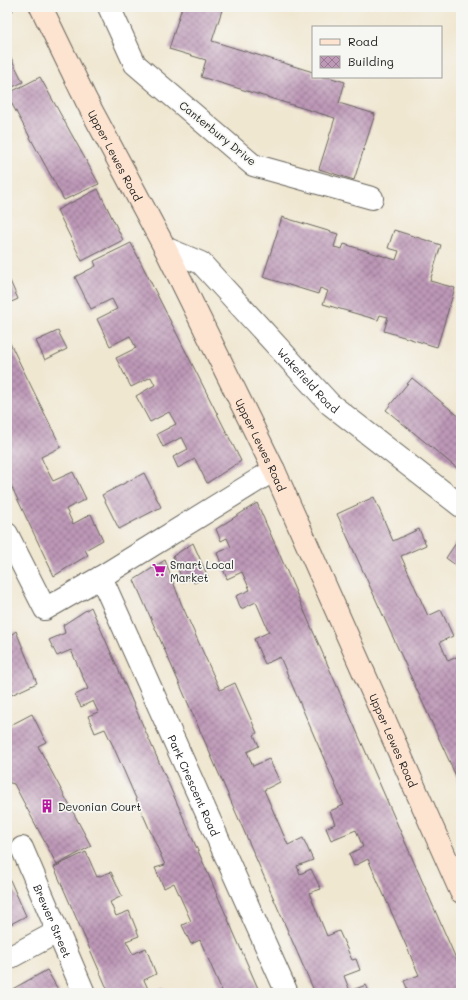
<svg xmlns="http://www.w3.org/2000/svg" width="468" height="1000" font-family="Mali,sans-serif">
<defs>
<pattern id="building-cross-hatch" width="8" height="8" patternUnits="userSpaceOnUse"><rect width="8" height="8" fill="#bd98b7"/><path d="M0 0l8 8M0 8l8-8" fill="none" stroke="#997b94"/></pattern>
</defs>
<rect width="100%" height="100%" fill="#f6f6f2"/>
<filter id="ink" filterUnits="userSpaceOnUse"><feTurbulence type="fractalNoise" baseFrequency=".025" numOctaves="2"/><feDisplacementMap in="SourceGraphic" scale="8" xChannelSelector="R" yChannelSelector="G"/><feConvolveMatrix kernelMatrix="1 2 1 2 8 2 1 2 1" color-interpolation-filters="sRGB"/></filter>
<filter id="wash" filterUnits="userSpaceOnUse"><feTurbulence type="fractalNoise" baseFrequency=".012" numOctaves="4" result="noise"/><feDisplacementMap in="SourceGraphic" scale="16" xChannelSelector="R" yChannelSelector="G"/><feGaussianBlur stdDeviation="0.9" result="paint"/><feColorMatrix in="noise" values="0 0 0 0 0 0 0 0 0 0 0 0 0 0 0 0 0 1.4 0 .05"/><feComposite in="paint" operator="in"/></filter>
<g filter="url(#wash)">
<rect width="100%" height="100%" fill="#f0e7d1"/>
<g id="blocks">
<g fill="url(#building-cross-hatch)">
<path d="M 7,7 L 11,7 L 13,11 L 7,14 Z"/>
<path d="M 182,7 L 223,7 L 212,41 L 313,72 L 313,77 L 328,77 L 345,82 L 339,103 L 375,114 L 354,180 L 319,169 L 335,118 L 201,77 L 206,60 L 169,49 Z"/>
<path d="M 7,50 L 23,82 L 7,90 Z"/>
<path d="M 40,77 L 99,184 L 64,200 L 7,95 L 7,94 Z"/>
<path d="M 98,189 L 123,240 L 82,261 L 57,210 Z"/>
<path d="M 282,217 L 338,234 L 334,247 L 342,249 L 344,244 L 396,260 L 399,251 L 388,248 L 394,230 L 441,245 L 430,281 L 455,288 L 437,347 L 384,331 L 388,317 L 380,315 L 378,320 L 323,304 L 328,291 L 320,288 L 318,294 L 263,277 Z"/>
<path d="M 131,243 L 241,461 L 207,483 L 195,459 L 178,468 L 173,457 L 188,449 L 182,437 L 163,447 L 157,434 L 176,424 L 169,412 L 150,422 L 136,396 L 155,385 L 151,377 L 131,387 L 116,358 L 136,348 L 130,336 L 110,346 L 97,319 L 117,309 L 112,299 L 91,309 L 75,277 L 96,266 L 94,261 Z"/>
<path d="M 7,274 L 18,299 L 7,304 Z"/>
<path d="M 58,331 L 67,349 L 45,360 L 36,341 Z"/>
<path d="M 7,337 L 61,447 L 41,457 L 46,468 L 53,481 L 73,472 L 86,499 L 66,509 L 73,524 L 91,514 L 103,540 L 85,550 L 88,555 L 54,576 L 7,477 Z"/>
<path d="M 412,378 L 461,418 L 461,465 L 458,469 L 386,410 Z"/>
<path d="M 144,473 L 161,507 L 119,529 L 102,495 Z"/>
<path d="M 374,497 L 393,541 L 419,529 L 426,545 L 401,556 L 428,616 L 441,610 L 453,636 L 440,642 L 448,661 L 461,655 L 461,787 L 337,514 Z"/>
<path d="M 257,503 L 461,970 L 461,993 L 409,993 L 404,981 L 419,975 L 368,859 L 354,866 L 349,854 L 363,847 L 356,830 L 331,840 L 326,828 L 335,824 L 330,811 L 344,805 L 280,657 L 265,664 L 259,651 L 254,639 L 269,632 L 256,602 L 241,609 L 236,596 L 250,590 L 242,572 L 227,579 L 217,553 L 231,547 L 227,538 L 221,541 L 216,529 Z"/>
<path d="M 458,540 L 461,542 L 461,569 L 446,558 Z"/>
<path d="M 193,543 L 208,577 L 194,583 L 192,578 L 183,582 L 173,556 Z"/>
<path d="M 165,560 L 181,603 L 220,690 L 235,683 L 257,733 L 254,735 L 259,746 L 247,752 L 253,766 L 269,759 L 280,782 L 264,790 L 288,845 L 303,838 L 313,860 L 297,866 L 300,874 L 311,869 L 321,889 L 309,893 L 327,936 L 339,931 L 352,960 L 356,959 L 360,970 L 344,976 L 350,991 L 366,985 L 370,993 L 315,993 L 134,580 Z"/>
<path d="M 91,607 L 223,908 L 260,993 L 223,993 L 200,940 L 191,944 L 182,925 L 191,921 L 174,883 L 164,888 L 155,868 L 165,865 L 114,748 L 105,729 L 95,733 L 88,716 L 98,712 L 93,701 L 81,707 L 75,695 L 88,689 L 71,650 L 57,656 L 49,640 L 65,633 L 63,625 Z"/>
<path d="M 16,631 L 37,683 L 7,697 L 7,638 Z"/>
<path d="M 32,714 L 46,742 L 38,746 L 91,846 L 57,865 L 14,784 L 7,782 L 7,727 Z"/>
<path d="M 86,852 L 97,877 L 111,872 L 122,896 L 110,902 L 116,916 L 129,911 L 139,936 L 126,941 L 133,954 L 146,948 L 156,974 L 144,980 L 150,993 L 109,993 L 54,867 Z"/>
<path d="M 7,873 L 26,916 L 7,926 Z"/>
<path d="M 47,970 L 60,993 L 7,993 L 7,992 Z"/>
<path d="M 163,988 L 165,993 L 152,993 Z"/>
</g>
</g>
</g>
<g filter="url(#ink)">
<use href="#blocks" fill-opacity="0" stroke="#66635b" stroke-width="1"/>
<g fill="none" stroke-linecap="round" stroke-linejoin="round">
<g stroke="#66635b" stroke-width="24">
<g id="street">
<path d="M 109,7 L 135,64 L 253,165 L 372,198"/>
<path id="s1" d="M 165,248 L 201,263 L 330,404 L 461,506"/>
<path d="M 7,534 L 45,609 L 101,577 L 274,470"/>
<path id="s2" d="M 101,577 L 287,993"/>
<path id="s3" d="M 22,848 L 84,993"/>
<path d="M 7,959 L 57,932"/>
</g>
</g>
<g stroke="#66635b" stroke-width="24">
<g id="secondary">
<path id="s4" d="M 41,7 L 86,100 L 165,248 L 274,470 L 461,892"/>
</g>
</g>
<use href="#street" stroke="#fff" stroke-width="22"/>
<use href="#secondary" stroke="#fde4d0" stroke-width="22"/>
</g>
</g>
<defs>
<g id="supermarket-bare" transform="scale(1.08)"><path d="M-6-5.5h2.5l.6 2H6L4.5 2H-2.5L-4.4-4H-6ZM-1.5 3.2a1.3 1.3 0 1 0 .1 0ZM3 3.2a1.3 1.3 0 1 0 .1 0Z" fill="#b5179e" stroke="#f6f6f2" stroke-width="2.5" paint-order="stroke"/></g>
<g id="building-bare" transform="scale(1.08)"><path d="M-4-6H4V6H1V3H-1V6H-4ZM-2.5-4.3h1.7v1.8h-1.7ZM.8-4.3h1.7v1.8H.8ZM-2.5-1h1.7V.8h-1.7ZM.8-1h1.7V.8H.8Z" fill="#b5179e" stroke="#f6f6f2" stroke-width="2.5" paint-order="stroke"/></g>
</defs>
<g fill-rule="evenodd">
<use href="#supermarket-bare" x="159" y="570"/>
<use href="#building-bare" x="47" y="806"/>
</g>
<g text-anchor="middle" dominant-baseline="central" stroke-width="3.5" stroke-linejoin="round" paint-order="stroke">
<g font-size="11" fill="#1c1c1c" stroke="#f6f6f2">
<text transform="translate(218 133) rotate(39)">Canterbury Drive</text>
<text stroke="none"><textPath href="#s4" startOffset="166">Upper Lewes Road</textPath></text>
<text stroke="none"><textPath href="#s1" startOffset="198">Wakefield Road</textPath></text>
<text stroke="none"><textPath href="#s4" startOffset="490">Upper Lewes Road</textPath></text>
<text stroke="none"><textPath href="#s4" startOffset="814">Upper Lewes Road</textPath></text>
<text stroke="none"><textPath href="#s2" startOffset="228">Park Crescent Road</textPath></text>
<text stroke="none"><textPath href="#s3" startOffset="79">Brewer Street</textPath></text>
</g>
<g font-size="11" fill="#1c1c1c" stroke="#f6f6f2" text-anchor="start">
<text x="170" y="564">Smart Local<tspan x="170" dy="13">Market</tspan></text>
<text x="58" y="806">Devonian Court</text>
</g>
</g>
<rect width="468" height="1000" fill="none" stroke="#f6f6f2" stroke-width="24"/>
<rect x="312" y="26" width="130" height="52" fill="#f6f6f2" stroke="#9f9f9c"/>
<rect x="320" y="39" width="20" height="6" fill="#fde4d0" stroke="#9f9f9c"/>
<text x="348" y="46" font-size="12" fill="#1c1c1c">Road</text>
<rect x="320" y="56" width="20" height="12" fill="url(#building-cross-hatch)" stroke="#9f9f9c"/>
<text x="348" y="66" font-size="12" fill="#1c1c1c">Building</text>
</svg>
